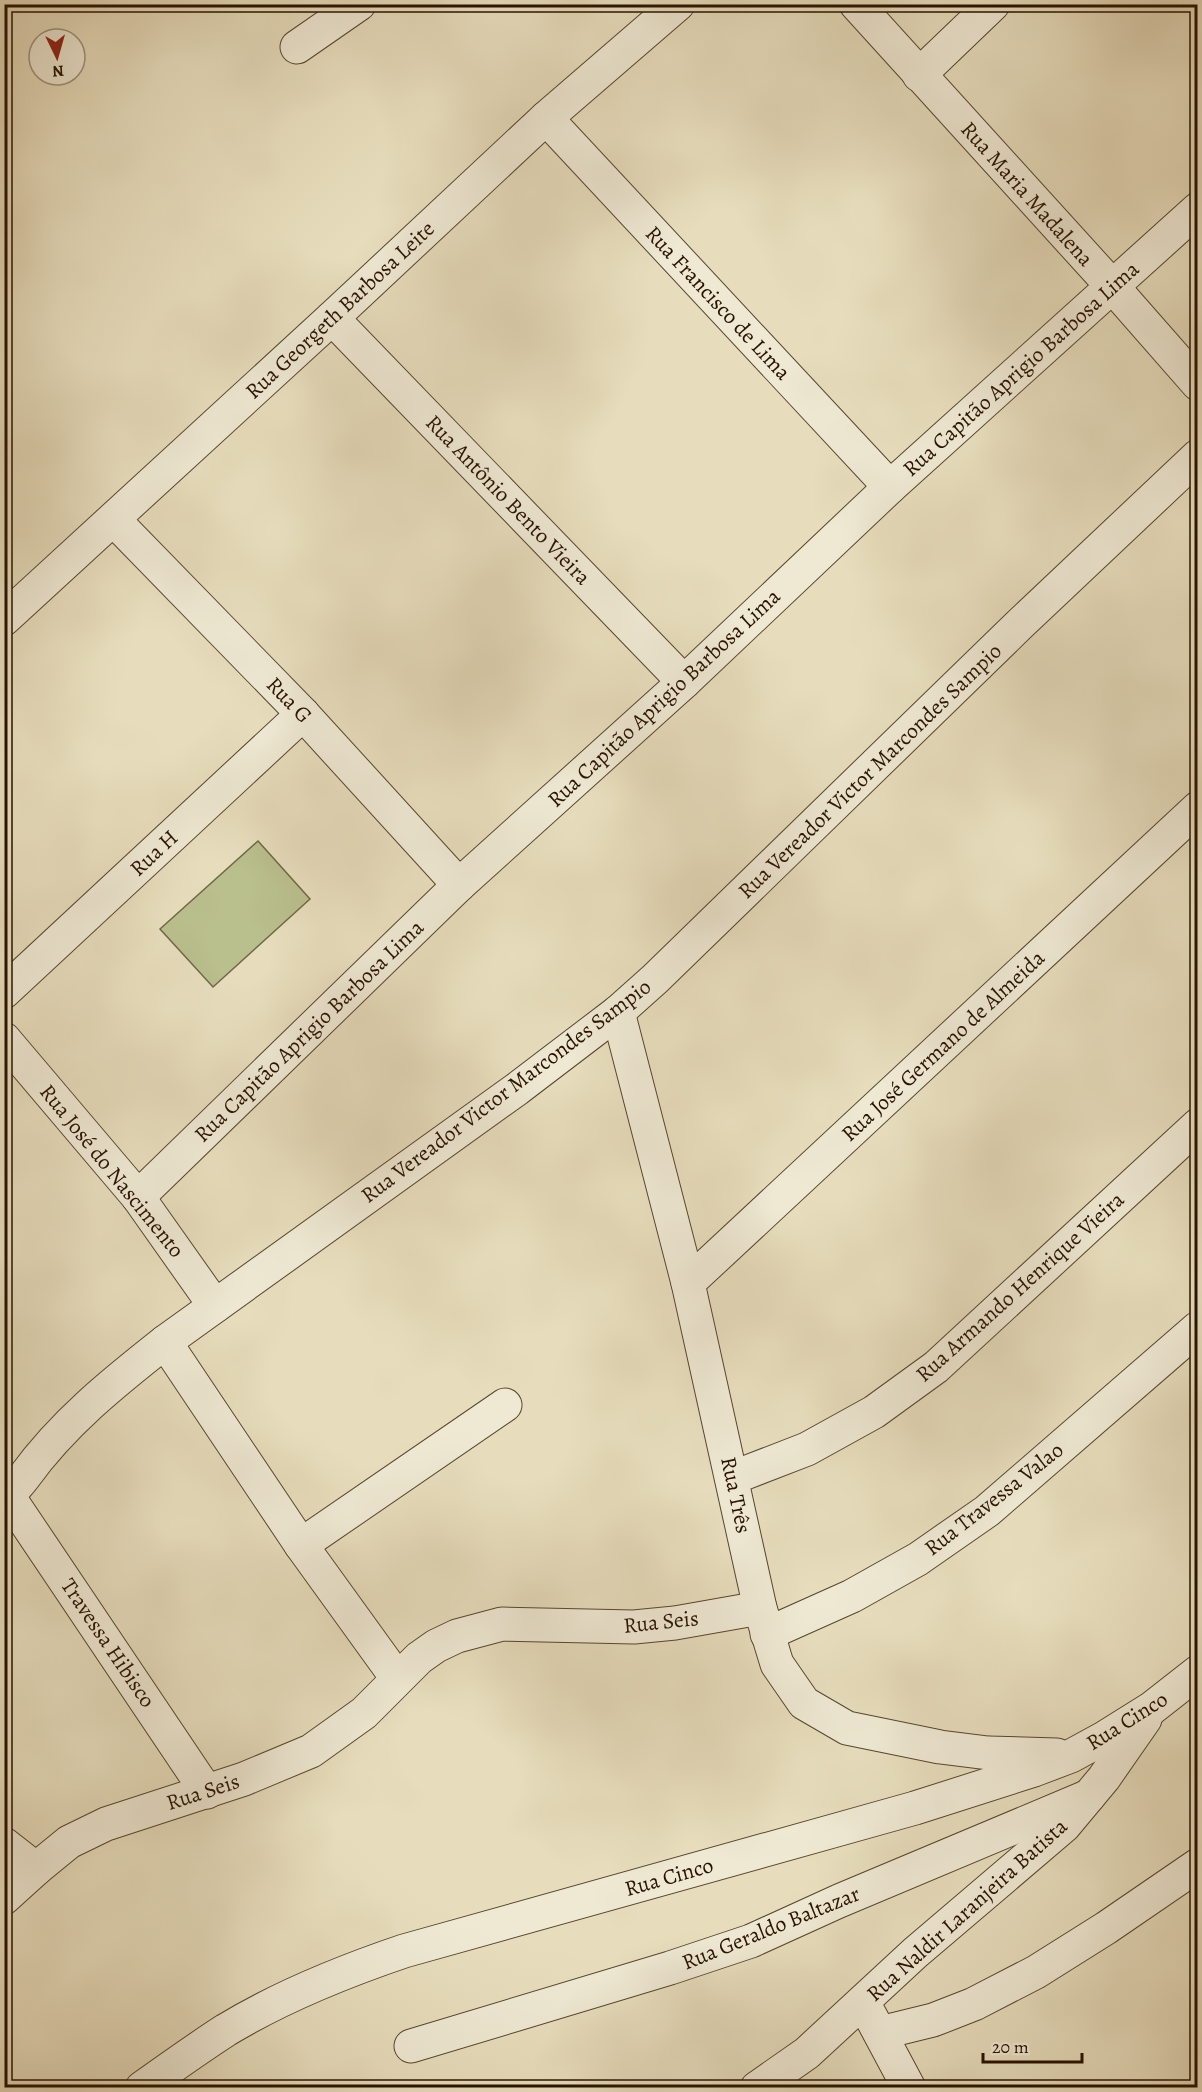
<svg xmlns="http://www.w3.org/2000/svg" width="1202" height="2092" font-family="Alegreya,serif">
<rect width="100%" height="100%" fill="#e7ddbd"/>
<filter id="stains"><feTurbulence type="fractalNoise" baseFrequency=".00333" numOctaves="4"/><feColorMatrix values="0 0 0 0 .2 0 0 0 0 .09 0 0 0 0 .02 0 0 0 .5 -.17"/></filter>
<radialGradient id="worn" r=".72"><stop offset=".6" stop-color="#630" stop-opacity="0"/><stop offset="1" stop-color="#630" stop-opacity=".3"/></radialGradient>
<path fill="#babf8e" stroke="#716847" stroke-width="1.5" d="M 258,841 L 310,899 L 213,987 L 160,929 Z"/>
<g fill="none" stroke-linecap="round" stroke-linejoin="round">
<g stroke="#58452f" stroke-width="35">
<g id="minor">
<path d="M 856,4 L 1112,286 L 1198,384"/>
<path d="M 297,47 L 359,4"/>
<path d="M 919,75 L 993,4"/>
<path d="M 546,118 L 890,487"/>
<path d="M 332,318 L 684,682"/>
<path d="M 114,520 L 303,714 L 459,885"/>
<path d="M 4,619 L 332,318 L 546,118 L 678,4"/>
<path d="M 4,992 L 303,714"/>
<path d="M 618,1012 L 688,1283 L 760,1608 L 777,1664 L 804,1703 L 847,1728 L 940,1747 L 988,1753 L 1057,1755"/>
<path d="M 4,1039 L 138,1197 L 215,1306"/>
<path d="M 138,1197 L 459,885 L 684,682 L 890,487 L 1198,209"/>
<path d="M 688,1283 L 1198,808"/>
<path d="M 165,1342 L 301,1545 L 397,1678"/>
<path d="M 732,1478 L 807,1449 L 874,1412 L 936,1367 L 1198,1125"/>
<path d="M 4,1490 L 207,1792"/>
<path d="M 4,1503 C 10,1493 17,1486 24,1477 C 63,1423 113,1383 165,1342 L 517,1089 L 618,1012 L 655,979 L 1019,625 L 1198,456"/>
<path d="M 301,1545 L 505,1405"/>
<path d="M 767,1634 L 852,1596 L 918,1559 L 987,1511 L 1198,1328"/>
<path d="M 4,1844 L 36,1869"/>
<path d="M 4,1898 L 36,1869 L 69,1842 L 106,1824 L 244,1779 L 311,1751 L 364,1713 L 419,1658 L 436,1646 L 457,1636 L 502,1624 L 634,1627 L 675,1623 L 760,1608"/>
<path d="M 870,2015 L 909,2088"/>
<path d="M 880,2033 L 933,2020 L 974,2004 L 1036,1972 L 1106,1928 L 1198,1865"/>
<path d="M 411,2046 L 670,1968 L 751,1941 L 839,1901 L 1089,1796"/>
<path d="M 142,2088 C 170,2068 198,2048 226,2030 C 282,1996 342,1972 404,1951 L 915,1808 L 1034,1770 L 1071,1756 L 1104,1738 L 1152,1708 L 1198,1672"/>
<path d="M 757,2088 L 807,2053 L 915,1953 L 1064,1826 L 1104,1778 L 1145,1719"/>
</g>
</g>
<use href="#minor" stroke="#efe9d4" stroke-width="33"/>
</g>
<g text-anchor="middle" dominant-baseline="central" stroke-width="4.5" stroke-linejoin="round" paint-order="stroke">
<g font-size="22" fill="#281200" stroke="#efe9d4">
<text transform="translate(1027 194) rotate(48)">Rua Maria Madalena</text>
<text transform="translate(718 303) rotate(47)">Rua Francisco de Lima</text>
<text transform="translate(340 310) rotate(-43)">Rua Georgeth Barbosa Leite</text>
<text transform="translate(1021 369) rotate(-42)">Rua Capitão Aprigio Barbosa Lima</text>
<text transform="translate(508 500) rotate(46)">Rua Antônio Bento Vieira</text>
<text transform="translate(664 698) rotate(-43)">Rua Capitão Aprigio Barbosa Lima</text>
<text transform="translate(289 700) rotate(46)">Rua G</text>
<text transform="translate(870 771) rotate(-44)">Rua Vereador Victor Marcondes Sampio</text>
<text transform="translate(154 853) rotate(-43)">Rua H</text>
<text transform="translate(309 1031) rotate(-44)">Rua Capitão Aprigio Barbosa Lima</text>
<text transform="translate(943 1046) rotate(-43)">Rua José Germano de Almeida</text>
<text transform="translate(506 1091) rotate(-37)">Rua Vereador Victor Marcondes Sampio</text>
<text transform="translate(112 1171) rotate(51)">Rua José do Nascimento</text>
<text transform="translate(1020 1287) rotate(-42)">Rua Armando Henrique Vieira</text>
<text transform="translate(736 1495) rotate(78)">Rua Três</text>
<text transform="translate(994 1499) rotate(-38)">Rua Travessa Valao</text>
<text transform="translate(661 1622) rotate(-6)">Rua Seis</text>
<text transform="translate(108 1643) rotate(56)">Travessa Hibisco</text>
<text transform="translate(1127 1721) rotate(-32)">Rua Cinco</text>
<text transform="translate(203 1792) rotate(-18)">Rua Seis</text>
<text transform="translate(669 1877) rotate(-16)">Rua Cinco</text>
<text transform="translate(967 1910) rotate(-42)">Rua Naldir Laranjeira Batista</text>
<text transform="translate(771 1928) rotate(-22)">Rua Geraldo Baltazar</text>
</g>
</g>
<rect width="1202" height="2092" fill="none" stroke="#e7ddbd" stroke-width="24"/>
<rect x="6" y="6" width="1190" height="2080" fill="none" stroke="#281200" stroke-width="3"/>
<rect x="12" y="12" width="1178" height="2068" fill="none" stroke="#281200" stroke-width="1.5"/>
<g transform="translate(57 57) rotate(175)"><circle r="28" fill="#efe9d4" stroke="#9f937f" stroke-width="1.5"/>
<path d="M0-4.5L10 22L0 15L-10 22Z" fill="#8f2418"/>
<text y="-9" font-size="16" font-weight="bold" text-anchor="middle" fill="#281200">N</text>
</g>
<path d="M983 2053v9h99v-9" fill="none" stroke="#281200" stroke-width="3"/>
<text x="992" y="2053" font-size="18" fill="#281200" stroke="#efe9d4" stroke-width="4.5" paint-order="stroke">20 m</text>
<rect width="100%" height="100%" filter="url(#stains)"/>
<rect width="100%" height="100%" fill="url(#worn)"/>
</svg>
